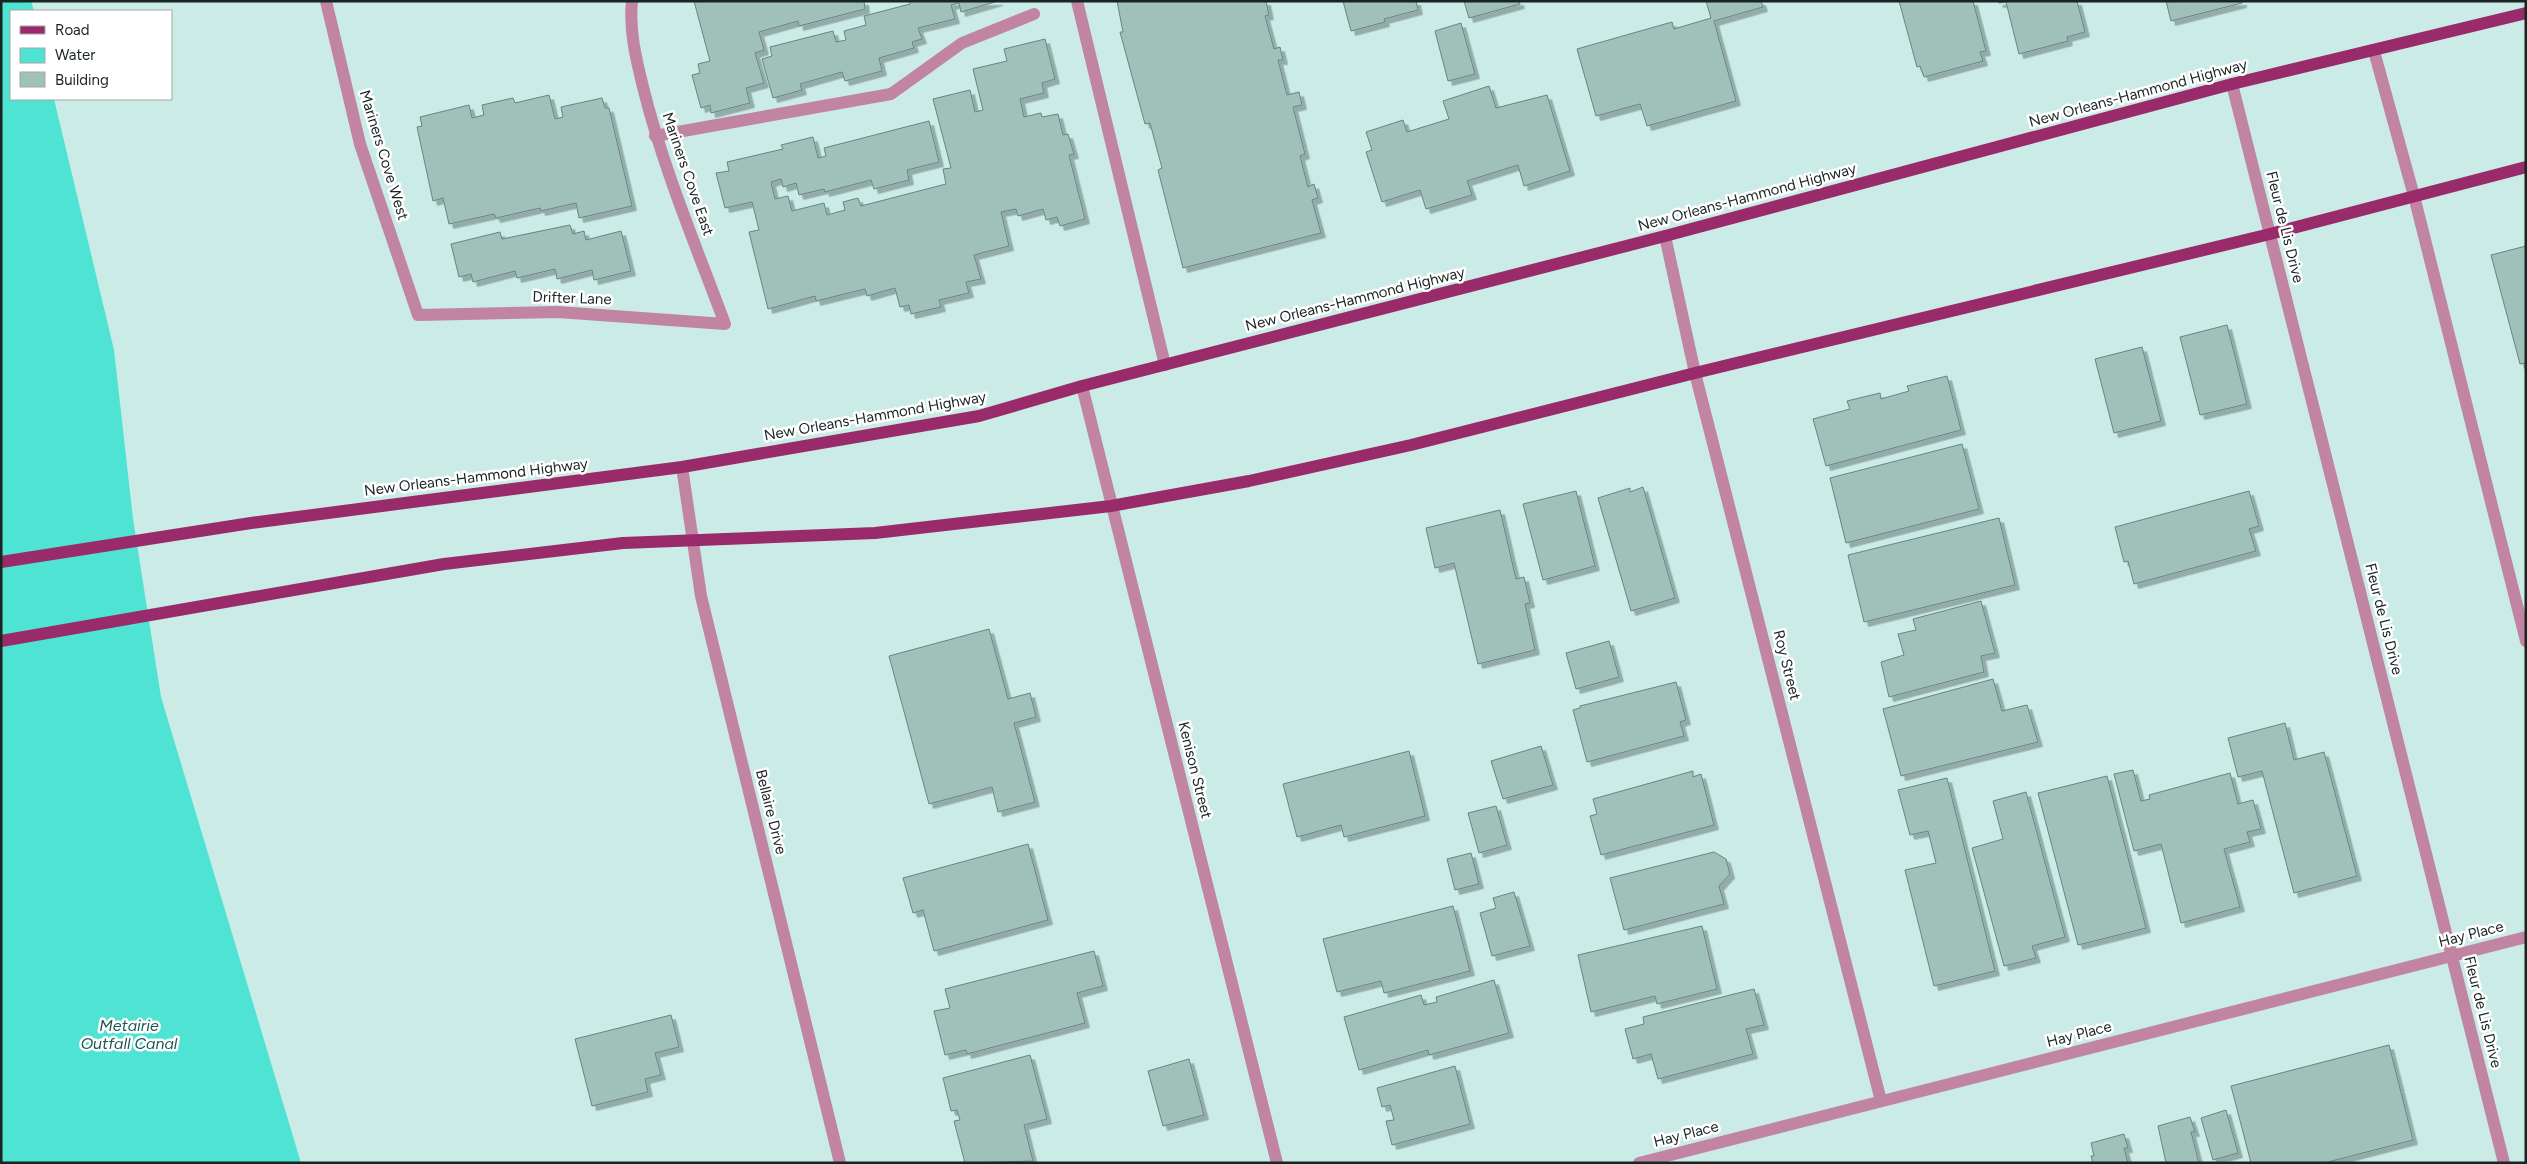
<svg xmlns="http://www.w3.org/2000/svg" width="2527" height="1164" font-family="Figtree,sans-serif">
<defs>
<filter id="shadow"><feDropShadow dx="4.5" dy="4.5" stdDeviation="0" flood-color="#0004"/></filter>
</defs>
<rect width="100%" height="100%" fill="#caebe6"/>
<path fill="#4ee3d2" d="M 1,1 L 31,1 L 34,11 L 11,11 L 11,99 L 54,99 L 114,350 L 133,519 L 161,697 L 301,1163 L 1,1163 Z"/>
<g fill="#a0c0ba" stroke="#678580" filter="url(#shadow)">
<path d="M 694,1 L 864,1 L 865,9 L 799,26 L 798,21 L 759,32 L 764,50 L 755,53 L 764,83 L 746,88 L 750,103 L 711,113 L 710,105 L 701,108 L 692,75 L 700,73 L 698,64 L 710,61 Z"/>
<path d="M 910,1 L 998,1 L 961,12 L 959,3 L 951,5 L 955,19 L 918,28 L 922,39 L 912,42 L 914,48 L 879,58 L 882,71 L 845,81 L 842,72 L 800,84 L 802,90 L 773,98 L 762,59 L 772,56 L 770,47 L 833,31 L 836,42 L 846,40 L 844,31 L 866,25 L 864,16 L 910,4 Z"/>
<path d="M 1117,1 L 1266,1 L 1269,15 L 1265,16 L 1274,49 L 1280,47 L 1283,60 L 1278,60 L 1287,95 L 1299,92 L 1302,105 L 1293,107 L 1305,154 L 1300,156 L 1308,187 L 1314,184 L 1318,198 L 1312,200 L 1321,233 L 1183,268 L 1158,170 L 1162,168 L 1150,123 L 1145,124 L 1120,32 L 1123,32 Z"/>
<path d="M 1343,1 L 1416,1 L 1418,10 L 1384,19 L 1385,22 L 1351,31 Z"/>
<path d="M 1464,1 L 1519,1 L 1520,4 L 1469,18 Z"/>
<path d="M 1706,1 L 1761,1 L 1763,7 L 1714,21 L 1736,101 L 1647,126 L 1640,104 L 1596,116 L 1577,49 L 1672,22 L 1674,29 L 1711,18 Z"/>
<path d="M 1899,1 L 1973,1 L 1986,51 L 1980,52 L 1983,61 L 1924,77 L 1920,66 L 1917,67 Z"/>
<path d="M 1998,1 L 2077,1 L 2085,32 L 2067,37 L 2068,41 L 2019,54 L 2006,2 L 1999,3 Z"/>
<path d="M 2166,1 L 2242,1 L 2242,3 L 2171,21 Z"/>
<path d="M 1461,23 L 1475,74 L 1448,81 L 1435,31 Z"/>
<path d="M 1045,39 L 1055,79 L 1042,83 L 1044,93 L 1020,99 L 1024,117 L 1041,113 L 1042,117 L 1058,114 L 1063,135 L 1068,134 L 1074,154 L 1069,155 L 1085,219 L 1060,226 L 1057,217 L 1046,220 L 1043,209 L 1018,216 L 1016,209 L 1001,212 L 1009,246 L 974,255 L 981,279 L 966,282 L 969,293 L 939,300 L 941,307 L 911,314 L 909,305 L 900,307 L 895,288 L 867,296 L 865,289 L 816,301 L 815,296 L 768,309 L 749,232 L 759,230 L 752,202 L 725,208 L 716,173 L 729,171 L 727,162 L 783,149 L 781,145 L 813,137 L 818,158 L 826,156 L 824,148 L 929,121 L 939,162 L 907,170 L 909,180 L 874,189 L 871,180 L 825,192 L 824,189 L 799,195 L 796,183 L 783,187 L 781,179 L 771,182 L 775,199 L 788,196 L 792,211 L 824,203 L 827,215 L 845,210 L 843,202 L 858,198 L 861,206 L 946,184 L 943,169 L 951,168 L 933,99 L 970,90 L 975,112 L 983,110 L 973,69 L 1007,61 L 1004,49 Z"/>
<path d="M 1489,86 L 1496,108 L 1547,95 L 1570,171 L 1524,186 L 1518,165 L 1467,181 L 1472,195 L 1426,209 L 1420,190 L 1382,202 L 1366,152 L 1372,150 L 1366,132 L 1403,120 L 1407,132 L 1449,119 L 1443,101 Z"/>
<path d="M 549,95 L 555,119 L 563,117 L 561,107 L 602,98 L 605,108 L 609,108 L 632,206 L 579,218 L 576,203 L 541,211 L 540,208 L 496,218 L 494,214 L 449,224 L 443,198 L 433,201 L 417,127 L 422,126 L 420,117 L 469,105 L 472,118 L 484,115 L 482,105 L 513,98 L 515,103 Z"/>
<path d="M 570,225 L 573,234 L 584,231 L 586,240 L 621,231 L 631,271 L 594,280 L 592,270 L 557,279 L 555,269 L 517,278 L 515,271 L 473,282 L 471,274 L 459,277 L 451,244 L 500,232 L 502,239 Z"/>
<path d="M 2526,246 L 2526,363 L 2520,364 L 2491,255 Z"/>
<path d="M 2227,325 L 2247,404 L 2200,415 L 2180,337 Z"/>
<path d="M 2142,347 L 2161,421 L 2114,433 L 2095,359 Z"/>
<path d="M 1947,376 L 1961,430 L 1826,466 L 1813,419 L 1850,409 L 1847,401 L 1880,393 L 1881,399 L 1909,391 L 1907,386 Z"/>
<path d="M 1962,444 L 1979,509 L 1846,543 L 1830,478 Z"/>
<path d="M 1643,487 L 1675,598 L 1631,611 L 1598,498 L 1630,488 L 1630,492 Z"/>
<path d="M 1576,491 L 1595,566 L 1543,580 L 1523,504 Z"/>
<path d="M 2249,491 L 2259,526 L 2249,529 L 2256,551 L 2134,584 L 2128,561 L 2124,562 L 2115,527 Z"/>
<path d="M 1500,510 L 1516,579 L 1524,577 L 1530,603 L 1525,604 L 1535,650 L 1478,664 L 1454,563 L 1435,568 L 1426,528 Z"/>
<path d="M 1999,518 L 2015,585 L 1864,622 L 1848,555 Z"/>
<path d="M 1981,601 L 1995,653 L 1981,656 L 1984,672 L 1889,697 L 1881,662 L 1904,655 L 1898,634 L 1916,630 L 1913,619 Z"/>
<path d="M 989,629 L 1008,699 L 1030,693 L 1036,717 L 1014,723 L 1035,802 L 998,812 L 992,787 L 929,804 L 889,656 Z"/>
<path d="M 1609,641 L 1619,677 L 1576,689 L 1566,653 Z"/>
<path d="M 1993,679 L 2002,711 L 2027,705 L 2038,742 L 1901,776 L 1883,709 Z"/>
<path d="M 1676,682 L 1686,720 L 1680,722 L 1684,736 L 1587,762 L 1573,710 L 1580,708 L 1580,706 Z"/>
<path d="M 2285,723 L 2294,760 L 2324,752 L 2357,876 L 2294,893 L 2262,771 L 2238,777 L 2228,738 Z"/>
<path d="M 1541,746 L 1553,785 L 1503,799 L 1491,761 Z"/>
<path d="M 1409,751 L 1425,816 L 1344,837 L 1341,825 L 1297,837 L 1283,784 Z"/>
<path d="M 2133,770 L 2141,801 L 2150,799 L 2149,795 L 2230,773 L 2238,804 L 2253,800 L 2261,829 L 2247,832 L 2250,842 L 2224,849 L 2240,907 L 2181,923 L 2161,844 L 2134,851 L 2114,774 Z"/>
<path d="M 1693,771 L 1693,777 L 1701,774 L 1714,825 L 1601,855 L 1590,816 L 1597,814 L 1593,799 Z"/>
<path d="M 2107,776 L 2146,928 L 2078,945 L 2038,793 Z"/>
<path d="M 1947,778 L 1995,971 L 1934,986 L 1905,870 L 1936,863 L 1928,831 L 1910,835 L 1898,790 Z"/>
<path d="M 2026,792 L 2065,937 L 2032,946 L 2036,958 L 2004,966 L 1972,848 L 2003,839 L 1993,801 Z"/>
<path d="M 1496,806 L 1507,845 L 1479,853 L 1468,813 Z"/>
<path d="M 1028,844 L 1048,920 L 934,951 L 923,910 L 913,913 L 903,878 Z"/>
<path d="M 1714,852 L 1726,859 L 1730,874 L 1719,886 L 1724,904 L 1624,930 L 1610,878 Z"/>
<path d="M 1471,853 L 1479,884 L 1455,890 L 1447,859 Z"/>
<path d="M 1514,892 L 1530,946 L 1492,956 L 1480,913 L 1496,908 L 1493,898 Z"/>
<path d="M 1453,906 L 1470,971 L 1384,993 L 1381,981 L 1337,992 L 1323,939 Z"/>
<path d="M 1702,926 L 1717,989 L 1657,1004 L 1655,996 L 1591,1012 L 1578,955 Z"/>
<path d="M 1094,951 L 1103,986 L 1077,993 L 1085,1023 L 967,1054 L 966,1050 L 945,1055 L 934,1011 L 950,1008 L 945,989 Z"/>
<path d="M 1494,980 L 1509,1033 L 1429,1055 L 1428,1050 L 1359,1070 L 1344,1017 L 1421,995 L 1424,1005 L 1437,1002 L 1436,997 Z"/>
<path d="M 1754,989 L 1764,1025 L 1746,1029 L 1753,1054 L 1658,1079 L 1651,1054 L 1633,1059 L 1625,1029 L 1644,1024 L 1643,1017 Z"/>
<path d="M 671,1015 L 679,1047 L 655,1053 L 661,1075 L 645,1079 L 648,1092 L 592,1106 L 575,1039 Z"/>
<path d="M 2389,1045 L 2413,1140 L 2324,1163 L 2251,1163 L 2231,1086 Z"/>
<path d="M 1030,1055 L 1047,1119 L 1024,1125 L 1033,1161 L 965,1163 L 954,1121 L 960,1120 L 957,1110 L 951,1111 L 943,1078 Z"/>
<path d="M 1189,1059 L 1204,1115 L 1163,1126 L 1148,1071 Z"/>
<path d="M 1455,1066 L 1470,1124 L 1392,1145 L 1386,1121 L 1394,1120 L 1390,1105 L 1382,1107 L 1377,1088 Z"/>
<path d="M 2226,1110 L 2238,1153 L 2213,1160 L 2201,1118 Z"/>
<path d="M 2190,1117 L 2195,1132 L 2191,1132 L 2199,1163 L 2166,1163 L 2158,1126 Z"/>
<path d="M 2124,1134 L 2128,1148 L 2124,1148 L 2128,1163 L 2093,1163 L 2091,1156 L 2094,1156 L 2091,1143 Z"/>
</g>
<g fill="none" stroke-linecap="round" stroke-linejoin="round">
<g stroke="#c184a2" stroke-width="12">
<path d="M 326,1 L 360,144 L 418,315 L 558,312 L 725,324 C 696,246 663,168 643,87 C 636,58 629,31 632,1"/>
<path d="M 1077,1 L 1165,365"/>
<path d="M 2374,51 L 2414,196 L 2526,641"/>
<path d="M 2232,84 L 2504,1163"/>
<path d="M 655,136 L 891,94 L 962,43 L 1034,14"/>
<path d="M 1665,236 L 1695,373 L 1881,1101"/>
<path d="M 1082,386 L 1277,1163"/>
<path d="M 682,467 L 701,596 L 840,1163"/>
<path d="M 1639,1163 L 2526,937"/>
</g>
<g stroke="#992b6b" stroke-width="12">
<path d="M 1,562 L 251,523 L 682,467 L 979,416 L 1082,386 L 1665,236 L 2232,84 L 2526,13"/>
<path d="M 1,641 L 444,564 L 623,543 L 875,533 L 1111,506 L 1249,481 L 1411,445 L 1695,373 L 2270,234 L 2526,167"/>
</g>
</g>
<g text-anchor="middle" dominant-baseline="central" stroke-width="5" stroke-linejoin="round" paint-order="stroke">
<g font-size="15" fill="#192523" stroke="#fff">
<text transform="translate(2138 93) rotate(-15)">New Orleans-Hammond Highway</text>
<text transform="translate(384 155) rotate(73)">Mariners Cove West</text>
<text transform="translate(688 174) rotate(71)">Mariners Cove East</text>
<text transform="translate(1747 197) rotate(-15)">New Orleans-Hammond Highway</text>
<text transform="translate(2285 227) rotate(76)">Fleur de Lis Drive</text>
<text transform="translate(572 298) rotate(2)">Drifter Lane</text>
<text transform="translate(1355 299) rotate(-14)">New Orleans-Hammond Highway</text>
<text transform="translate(875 416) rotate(-10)">New Orleans-Hammond Highway</text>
<text transform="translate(476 477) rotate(-7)">New Orleans-Hammond Highway</text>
<text transform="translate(2384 619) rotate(76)">Fleur de Lis Drive</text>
<text transform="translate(1787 665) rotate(76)">Roy Street</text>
<text transform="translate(1195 770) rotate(76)">Kenison Street</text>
<text transform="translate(771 812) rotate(76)">Bellaire Drive</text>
<text transform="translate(2471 934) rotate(-14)">Hay Place</text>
<text transform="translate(2483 1012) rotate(76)">Fleur de Lis Drive</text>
<text transform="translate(2079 1034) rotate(-14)">Hay Place</text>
<text transform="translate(1686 1134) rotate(-14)">Hay Place</text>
</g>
<g font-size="16" font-style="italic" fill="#18564f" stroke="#fff">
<text x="129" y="1025">Metairie<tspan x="129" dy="18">Outfall Canal</tspan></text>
</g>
</g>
<rect width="2527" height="1164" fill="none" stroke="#192523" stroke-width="5"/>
<rect x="10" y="10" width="162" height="90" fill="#ffffff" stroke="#a3a8a7"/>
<rect x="20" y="26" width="25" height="8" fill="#992b6b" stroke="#a3a8a7"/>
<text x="55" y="35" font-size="15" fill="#192523">Road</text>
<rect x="20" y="48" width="25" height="15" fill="#4ee3d2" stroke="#a3a8a7"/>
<text x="55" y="60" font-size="15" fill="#192523">Water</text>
<rect x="20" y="72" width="25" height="15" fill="#a0c0ba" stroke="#a3a8a7"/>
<text x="55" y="85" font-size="15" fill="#192523">Building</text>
</svg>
